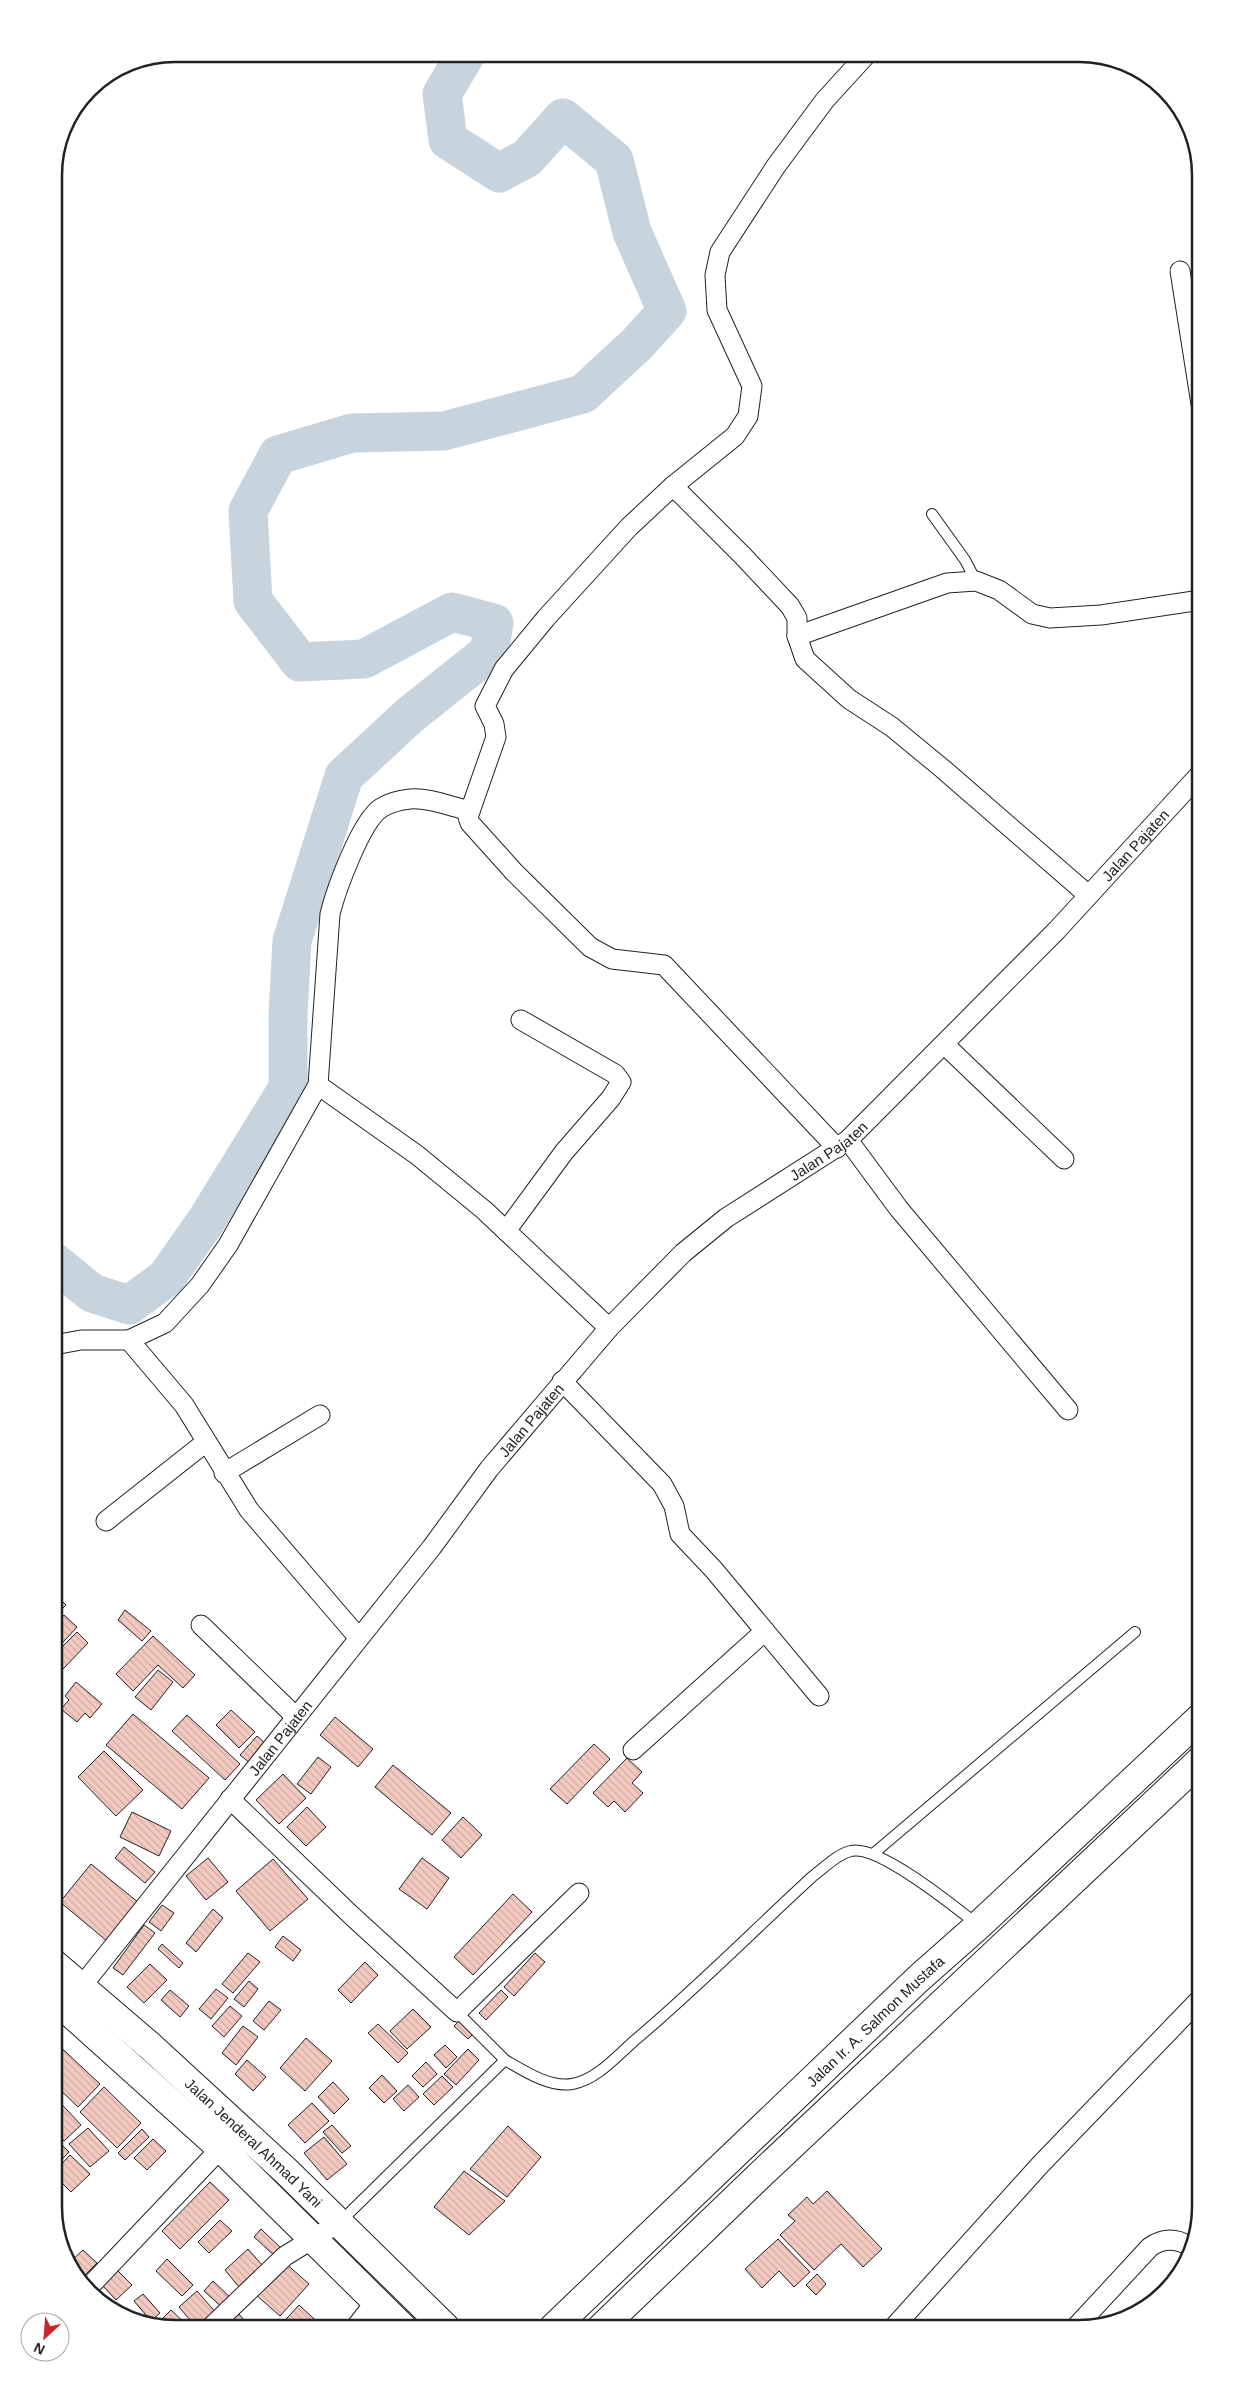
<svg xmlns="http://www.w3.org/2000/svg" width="1255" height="2382" font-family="Helvetica,sans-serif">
<defs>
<pattern id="building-back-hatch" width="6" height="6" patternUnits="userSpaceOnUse" patternTransform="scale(1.25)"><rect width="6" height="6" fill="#f3c9c0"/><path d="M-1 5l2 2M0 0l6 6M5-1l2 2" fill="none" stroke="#d0aca5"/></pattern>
</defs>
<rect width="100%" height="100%" fill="#fff"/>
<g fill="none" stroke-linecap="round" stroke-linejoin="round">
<path stroke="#c7d3dd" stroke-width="39" d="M 54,1262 L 92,1293 L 129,1305 L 166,1278 L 206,1221 L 288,1088 L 288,1015 L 292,941 L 344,776 L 410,715 L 489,652 L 494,623 L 452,612 L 364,659 L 300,662 L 253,601 L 248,511 L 278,455 L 352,433 L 444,431 L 583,394 L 637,344 L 667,311 L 632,232 L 614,160 L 563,118 L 527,158 L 499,173 L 448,140 L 442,94 L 466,54"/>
</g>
<g fill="url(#building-back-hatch)" stroke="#222">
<path d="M 54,1593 L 66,1605 L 54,1617 Z"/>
<path d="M 125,1610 L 151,1631 L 142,1641 L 118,1620 Z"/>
<path d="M 64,1615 L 77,1627 L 54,1652 L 54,1626 Z"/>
<path d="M 77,1632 L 88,1643 L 63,1669 L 54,1660 L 54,1655 Z"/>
<path d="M 153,1636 L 195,1675 L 183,1688 L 158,1665 L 133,1691 L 116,1674 Z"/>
<path d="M 158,1670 L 173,1682 L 151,1710 L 135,1697 Z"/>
<path d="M 76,1682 L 102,1704 L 90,1718 L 85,1713 L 77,1722 L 61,1709 L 69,1700 L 65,1696 Z"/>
<path d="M 231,1710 L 255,1732 L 239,1748 L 216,1725 Z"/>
<path d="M 133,1714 L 209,1778 L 182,1809 L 106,1745 Z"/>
<path d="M 187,1715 L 240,1764 L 225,1780 L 172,1731 Z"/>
<path d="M 335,1717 L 373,1749 L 358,1767 L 320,1735 Z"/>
<path d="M 257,1736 L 266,1744 L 250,1763 L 240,1755 Z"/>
<path d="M 594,1744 L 610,1759 L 567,1804 L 550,1789 Z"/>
<path d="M 104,1751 L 143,1790 L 116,1816 L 78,1777 Z"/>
<path d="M 318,1757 L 331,1767 L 311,1794 L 297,1784 Z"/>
<path d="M 627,1758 L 642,1772 L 632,1783 L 643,1793 L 625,1812 L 614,1801 L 608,1807 L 593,1793 Z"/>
<path d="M 393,1765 L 451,1813 L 432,1835 L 375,1787 Z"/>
<path d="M 283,1774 L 306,1798 L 279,1824 L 256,1800 Z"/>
<path d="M 307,1807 L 326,1827 L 306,1846 L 287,1827 Z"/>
<path d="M 132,1812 L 171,1831 L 159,1856 L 120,1837 Z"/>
<path d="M 463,1817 L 482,1835 L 461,1858 L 442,1840 Z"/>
<path d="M 124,1847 L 155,1872 L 145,1883 L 115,1858 Z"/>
<path d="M 208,1858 L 228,1882 L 206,1900 L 186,1876 Z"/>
<path d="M 422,1858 L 449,1878 L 427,1909 L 399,1889 Z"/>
<path d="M 273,1859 L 308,1899 L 270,1931 L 236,1891 Z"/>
<path d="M 91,1864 L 139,1903 L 107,1941 L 60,1902 Z"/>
<path d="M 513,1894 L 532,1912 L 473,1975 L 454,1957 Z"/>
<path d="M 162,1905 L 174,1913 L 161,1931 L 149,1922 Z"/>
<path d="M 213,1909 L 223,1918 L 196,1952 L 186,1943 Z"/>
<path d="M 144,1925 L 155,1933 L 123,1975 L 113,1968 Z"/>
<path d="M 283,1936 L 301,1950 L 293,1961 L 275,1947 Z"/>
<path d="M 162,1944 L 183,1963 L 179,1968 L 158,1949 Z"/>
<path d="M 248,1953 L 260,1962 L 233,1993 L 222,1984 Z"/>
<path d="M 535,1953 L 545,1962 L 514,1996 L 504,1987 Z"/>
<path d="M 365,1962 L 378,1975 L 351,2003 L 338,1990 Z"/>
<path d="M 150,1964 L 167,1980 L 144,2003 L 127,1987 Z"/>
<path d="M 249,1981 L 258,1989 L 244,2007 L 234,1999 Z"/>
<path d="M 216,1989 L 228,1998 L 211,2019 L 199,2009 Z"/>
<path d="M 170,1990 L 189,2006 L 180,2017 L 161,2000 Z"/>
<path d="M 501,1990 L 508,1997 L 486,2020 L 479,2013 Z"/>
<path d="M 269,2001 L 281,2010 L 264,2030 L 253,2021 Z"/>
<path d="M 230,2006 L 242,2016 L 224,2037 L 212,2026 Z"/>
<path d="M 413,2009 L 431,2027 L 407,2049 L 390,2031 Z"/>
<path d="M 459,2021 L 473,2034 L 468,2039 L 454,2026 Z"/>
<path d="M 378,2024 L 408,2053 L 398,2063 L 368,2033 Z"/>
<path d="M 243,2026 L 258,2037 L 236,2065 L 222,2053 Z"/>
<path d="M 306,2038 L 332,2061 L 305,2091 L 280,2068 Z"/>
<path d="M 54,2041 L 100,2084 L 78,2107 L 54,2084 Z"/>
<path d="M 445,2045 L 457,2057 L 446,2068 L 434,2055 Z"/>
<path d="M 468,2049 L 479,2060 L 456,2085 L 444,2074 Z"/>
<path d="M 247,2060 L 266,2077 L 253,2091 L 235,2074 Z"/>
<path d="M 426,2062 L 437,2074 L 423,2087 L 412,2076 Z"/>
<path d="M 382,2075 L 397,2091 L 384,2103 L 369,2088 Z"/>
<path d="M 442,2076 L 453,2087 L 434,2105 L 423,2094 Z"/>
<path d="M 333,2082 L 349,2099 L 334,2114 L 318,2097 Z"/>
<path d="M 408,2085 L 419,2097 L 404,2111 L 393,2099 Z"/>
<path d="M 104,2087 L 141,2123 L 117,2148 L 80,2112 Z"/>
<path d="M 54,2096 L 81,2125 L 64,2141 L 54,2130 Z"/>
<path d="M 312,2103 L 329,2121 L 305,2143 L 288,2125 Z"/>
<path d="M 332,2125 L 351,2146 L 342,2153 L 323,2132 Z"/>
<path d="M 508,2126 L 541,2157 L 507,2197 L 470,2169 Z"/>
<path d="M 88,2128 L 109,2151 L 90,2167 L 69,2144 Z"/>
<path d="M 142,2129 L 149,2137 L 125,2160 L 118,2153 Z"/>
<path d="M 54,2137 L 69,2152 L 54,2168 Z"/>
<path d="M 324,2137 L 347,2164 L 327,2180 L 304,2153 Z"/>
<path d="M 153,2139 L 166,2151 L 147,2170 L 134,2158 Z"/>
<path d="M 70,2155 L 90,2174 L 71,2192 L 54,2175 L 54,2172 Z"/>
<path d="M 464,2171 L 505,2201 L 469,2235 L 434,2207 Z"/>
<path d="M 210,2182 L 229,2200 L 180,2249 L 162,2231 Z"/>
<path d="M 827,2191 L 882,2249 L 863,2267 L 841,2244 L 814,2270 L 780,2235 L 795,2221 L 788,2215 L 807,2197 L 813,2204 Z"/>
<path d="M 220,2220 L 232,2231 L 209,2253 L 198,2242 Z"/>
<path d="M 261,2229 L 284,2251 L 277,2258 L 254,2237 Z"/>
<path d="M 778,2239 L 810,2272 L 794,2287 L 779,2271 L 762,2288 L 745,2269 Z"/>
<path d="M 248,2249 L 263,2266 L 239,2287 L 225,2270 Z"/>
<path d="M 83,2250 L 97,2263 L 83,2277 L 70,2262 Z"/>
<path d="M 167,2259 L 193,2285 L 182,2296 L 156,2271 Z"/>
<path d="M 283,2261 L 309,2284 L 280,2316 L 255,2294 Z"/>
<path d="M 116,2269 L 132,2285 L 116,2300 L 100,2283 Z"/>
<path d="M 817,2274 L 826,2284 L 816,2295 L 806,2285 Z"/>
<path d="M 213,2281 L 233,2300 L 224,2309 L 204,2291 Z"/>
<path d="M 197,2291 L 218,2315 L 203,2328 L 197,2328 L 179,2307 Z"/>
<path d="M 143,2294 L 160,2313 L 151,2321 L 134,2301 Z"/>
<path d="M 299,2305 L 324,2328 L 278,2328 Z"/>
<path d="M 171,2310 L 190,2328 L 168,2328 L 157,2324 Z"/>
<path d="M 239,2314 L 251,2328 L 222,2328 Z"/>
</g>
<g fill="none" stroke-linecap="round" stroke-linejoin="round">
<g stroke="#222" stroke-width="12">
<g id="lane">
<path d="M 932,514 L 965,560 L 976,581"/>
<path d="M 873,1854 L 1135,1632"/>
<path d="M 457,2012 L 505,2060"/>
<path d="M 340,2222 L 505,2060 C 524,2071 550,2088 572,2084 C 596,2080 616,2057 634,2041 C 696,1989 753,1931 813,1876 C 824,1868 837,1854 851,1851 C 878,1844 955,1907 978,1925"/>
</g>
</g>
<g stroke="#222" stroke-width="21">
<g id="street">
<path d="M 1180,271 L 1201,404"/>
<path d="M 673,486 L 743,556 L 790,606 L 797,618 L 797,636 L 805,659 L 849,699 L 892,727 L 943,769 L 1087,894"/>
<path d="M 797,636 L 947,583 L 976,581 L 999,590 L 1032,614 L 1050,618 L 1101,615 L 1201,600"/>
<path d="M 944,1044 L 1064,1159"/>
<path d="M 318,1085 L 417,1155 L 484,1210 L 609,1328"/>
<path d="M 848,1140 L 899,1209 L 1068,1410"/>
<path d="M 837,1148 L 664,965 L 612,959 L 590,947 L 514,872 L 470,823 L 468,817 L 496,737 L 494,724 L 485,706 L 504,669 L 546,618 L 629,527 L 673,486 L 735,436 L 748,416 L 752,386 L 717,310 L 715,275 L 720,252 L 776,166 L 825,100 L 867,54"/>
<path d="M 506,1231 L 564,1152 L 611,1098 L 621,1082 L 615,1074 L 521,1020"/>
<path d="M 129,1340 L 165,1323 L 200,1285 L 228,1245 L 318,1085 L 330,914 C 336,890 361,821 381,808 C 389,803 400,800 410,799 C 428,797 452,807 470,811"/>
<path d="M 54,1345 L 81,1340 L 129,1340 L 184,1405 L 249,1510 L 358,1637"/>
<path d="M 562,1381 L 662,1484 L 674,1506 L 680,1534 L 714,1570 L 819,1696"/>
<path d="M 224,1473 L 320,1415"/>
<path d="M 106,1521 L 206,1442"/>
<path d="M 201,1625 L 296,1717"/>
<path d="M 633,1750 L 765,1631"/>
<path d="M 230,1799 L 351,1915 L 457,2012 L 579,1893"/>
<path id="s1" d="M 81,1987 L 432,1547 L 489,1469 L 609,1328 L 683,1253 L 726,1218 L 848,1140 L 1057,930 L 1201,773"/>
<path d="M 90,2286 L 221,2148"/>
<path d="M 210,2328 L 285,2256 L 340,2222"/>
<path d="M 355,2328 L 376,2301"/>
<path d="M 893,2328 L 1040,2165 L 1201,1998"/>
<path d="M 1075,2328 L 1150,2247 C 1163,2238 1176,2238 1189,2246"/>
</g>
</g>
<g stroke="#222" stroke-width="30">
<g id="secondary">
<path id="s2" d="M 553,2328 L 918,1979 L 979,1925 L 1201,1717"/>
<path d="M 601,2328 L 759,2176 L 1201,1760"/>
</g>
</g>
<g stroke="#222" stroke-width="30">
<g id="highway">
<path id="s3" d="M 54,1964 L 150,2046 L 286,2171 L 446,2328"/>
<path d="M 54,1998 L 221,2148 L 403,2328"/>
</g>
</g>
<use href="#lane" stroke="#fff" stroke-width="10"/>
<use href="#street" stroke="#fff" stroke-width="19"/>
<use href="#secondary" stroke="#fff" stroke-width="28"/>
<use href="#highway" stroke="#fff" stroke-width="28"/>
</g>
<g text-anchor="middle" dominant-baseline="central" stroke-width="4" stroke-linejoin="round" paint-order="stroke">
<g font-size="15" fill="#222" stroke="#fff">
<text stroke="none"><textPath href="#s1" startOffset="1562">Jalan Pajaten</textPath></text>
<text stroke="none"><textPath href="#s1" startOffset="1128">Jalan Pajaten</textPath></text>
<text stroke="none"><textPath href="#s1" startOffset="724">Jalan Pajaten</textPath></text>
<text stroke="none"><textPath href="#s1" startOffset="319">Jalan Pajaten</textPath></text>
<text stroke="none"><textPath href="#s2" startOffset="445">Jalan Ir. A. Salmon Mustafa</textPath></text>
<text stroke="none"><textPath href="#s3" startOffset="268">Jalan Jenderal Ahmad Yani</textPath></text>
</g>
</g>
<path d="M0 0H1255V2382H0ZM175 62H1079A113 113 0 0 1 1192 175V2207A113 113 0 0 1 1079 2320H175A113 113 0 0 1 62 2207V175A113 113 0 0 1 175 62Z" fill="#fff" fill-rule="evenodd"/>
<path fill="none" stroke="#222" stroke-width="2.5" d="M175 62H1079A113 113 0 0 1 1192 175V2207A113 113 0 0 1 1079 2320H175A113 113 0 0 1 62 2207V175A113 113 0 0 1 175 62Z"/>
<g transform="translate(45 2337) rotate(206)"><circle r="24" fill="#ffffff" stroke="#a7a7a7"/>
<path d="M0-4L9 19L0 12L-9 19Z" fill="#c62828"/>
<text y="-8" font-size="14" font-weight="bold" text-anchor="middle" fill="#222222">N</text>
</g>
</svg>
